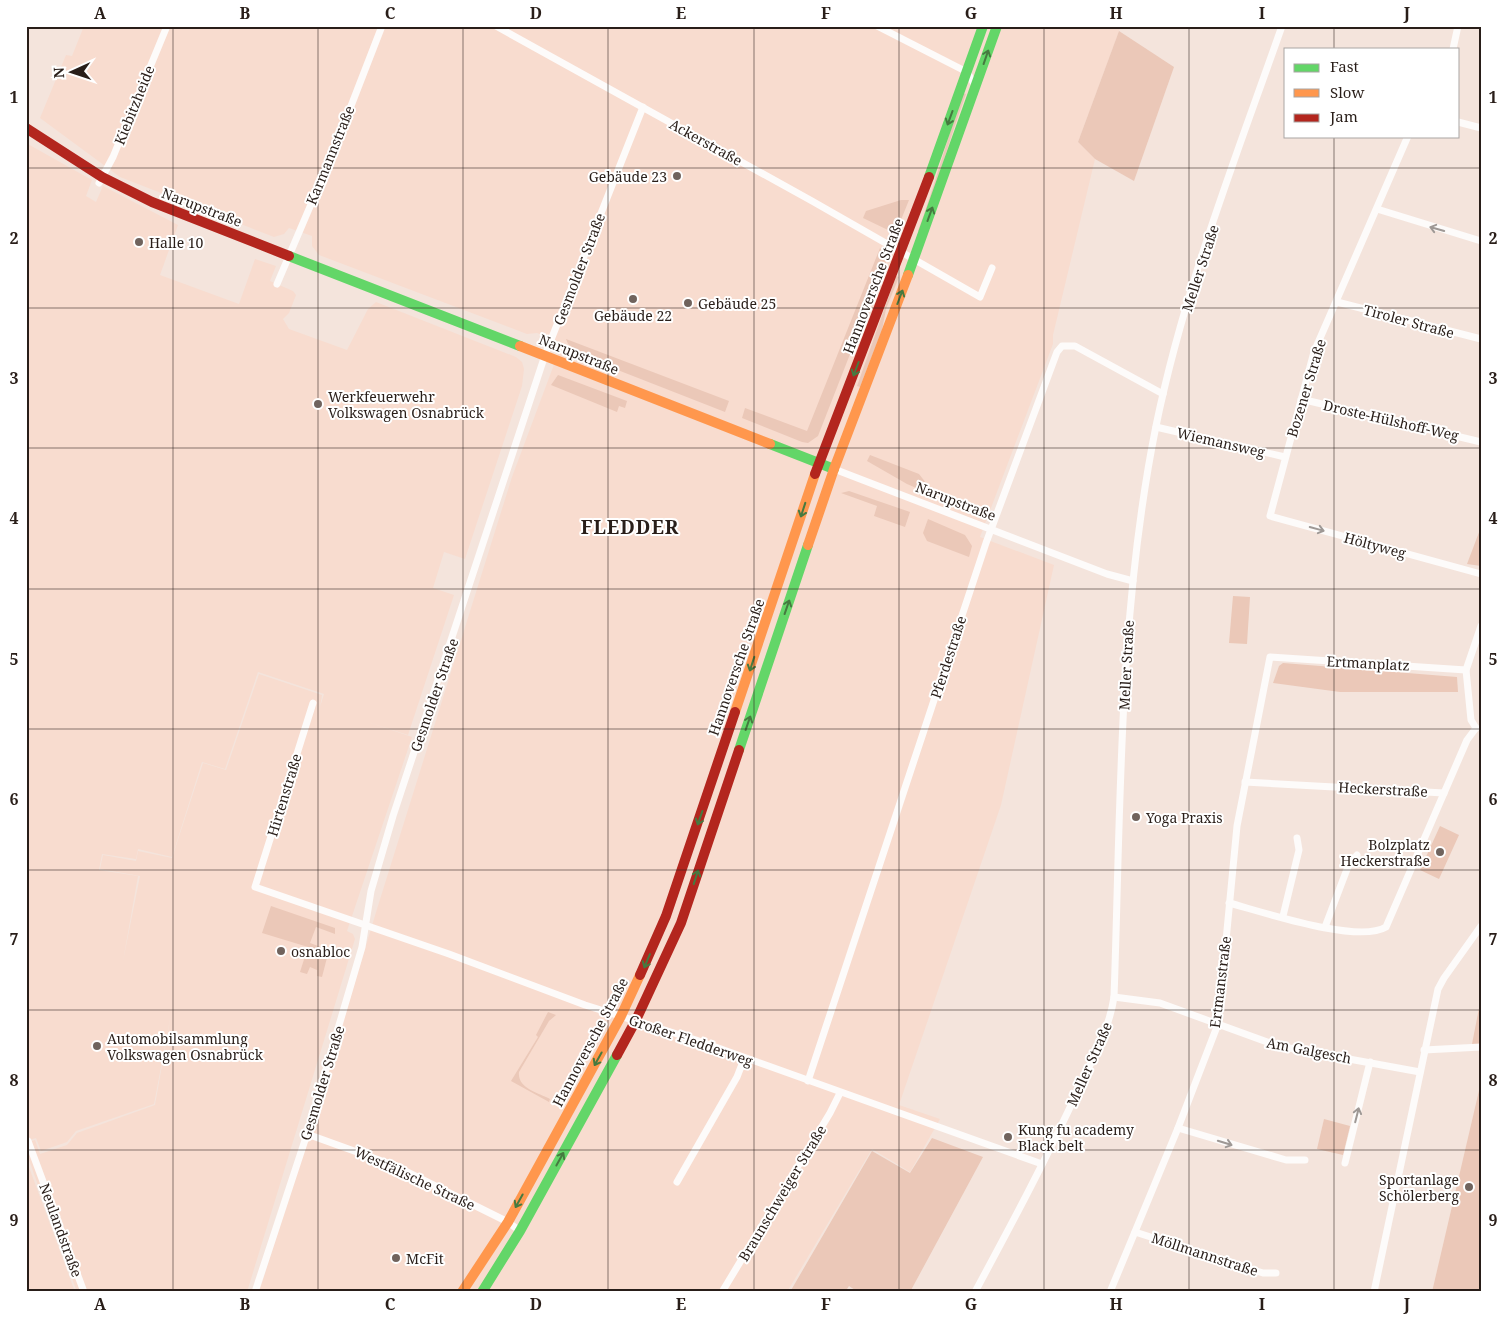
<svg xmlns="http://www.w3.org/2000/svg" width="1507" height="1318" font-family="'Noto Serif',serif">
<rect width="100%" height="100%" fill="#f4e4dc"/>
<g fill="#f8dccf" fill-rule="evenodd">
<path d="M 84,26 L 1121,26 L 1078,142 L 1095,159 L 1053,335 L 1053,344 L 980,537 L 1054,565 L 1001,805 L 899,1105 L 940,1119 L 910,1172 L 872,1149 L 787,1292 L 259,1292 L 307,1142 L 377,909 L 512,477 L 562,343 L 537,333 L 527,334 L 319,255 L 312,246 L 312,236 L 289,228 L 284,234 L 274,237 L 120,177 L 40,118 L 66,55 L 72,56 Z"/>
<path d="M 26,143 L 92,180 L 86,196 L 96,202 L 103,186 L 178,225 L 160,275 L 239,304 L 255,259 L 276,266 L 270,281 L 293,291 L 296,295 L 289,313 L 283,319 L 289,329 L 347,350 L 368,309 L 376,302 L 516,357 L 522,362 L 524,369 L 522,386 L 465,559 L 444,552 L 433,588 L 454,595 L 408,735 L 368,722 L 412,737 L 347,931 L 353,934 L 355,939 L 247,1292 L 77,1292 L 26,1152 L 26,1143 L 35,1140 L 40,1154 L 67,1145 L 77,1133 L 155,1105 L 172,1009 L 154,1104 L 76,1131 L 67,1142 L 41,1151 L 36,1138 L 26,1141 ZM 258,672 L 324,694 L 320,707 L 322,695 L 259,674 L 226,770 L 203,763 L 172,858 L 138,851 L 136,861 L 103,855 L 100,869 L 140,876 L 123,961 L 138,876 L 99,870 L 102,854 L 136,859 L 138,849 L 172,857 L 202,762 L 225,769 Z"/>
<path d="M 26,1159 L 75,1292 L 26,1292 Z"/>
</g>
<g fill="#ebc8b8">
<path d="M 1119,31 L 1174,67 L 1134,181 L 1095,159 L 1078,142 Z"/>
<path d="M 963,93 L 966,94 C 949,140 937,186 920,232 L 918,231 C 935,185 947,139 963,93 Z"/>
<path d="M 901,200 L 909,200 L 899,225 L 890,231 L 863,218 L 866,211 Z"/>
<path d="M 880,248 L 888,257 L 818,436 L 808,443 L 802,442 L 742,418 L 745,408 L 807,431 Z"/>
<path d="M 896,276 L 899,277 L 886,309 L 882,330 L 860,387 L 857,386 Z"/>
<path d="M 566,339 L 729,401 L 725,412 L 587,358 L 568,344 Z"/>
<path d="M 558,375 L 627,401 L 625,408 L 619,406 L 617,412 L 551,385 Z"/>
<path d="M 870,455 L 919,474 L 926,483 L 923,491 L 907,484 L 867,461 Z"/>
<path d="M 849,491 L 910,512 L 905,527 L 874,516 L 877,506 L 841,493 Z"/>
<path d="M 928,519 L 965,535 L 972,546 L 969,557 L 927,541 L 923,533 Z"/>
<path d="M 1481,527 L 1481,566 L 1467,564 Z"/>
<path d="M 1233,596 L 1250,597 L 1247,644 L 1229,643 Z"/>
<path d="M 1283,663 L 1457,677 L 1458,692 L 1340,692 L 1273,683 L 1279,666 Z"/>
<path d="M 1440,826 L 1459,835 L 1439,879 L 1420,870 Z"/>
<path d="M 271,906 L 335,928 L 335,934 L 316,927 L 310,943 L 329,950 L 322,977 L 317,976 L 317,970 L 310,967 L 307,974 L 300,972 L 308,947 L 262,933 Z"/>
<path d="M 1481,998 L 1481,1044 L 1472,1044 Z"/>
<path d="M 548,1012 L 556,1015 L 549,1021 L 519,1072 C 517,1088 538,1093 550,1099 L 549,1102 L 511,1081 L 538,1037 L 536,1035 Z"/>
<path d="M 1481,1082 L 1481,1292 L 1432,1292 Z"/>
<path d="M 1324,1119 L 1350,1126 L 1343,1155 L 1317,1149 Z"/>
<path d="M 932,1138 L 983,1157 L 910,1292 L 858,1292 L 849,1286 L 845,1292 L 790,1292 L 872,1151 L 910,1173 Z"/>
</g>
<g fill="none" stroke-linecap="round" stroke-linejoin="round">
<g stroke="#fdfbfa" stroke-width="7">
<path d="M 496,26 L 812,201 L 980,297 L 992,268"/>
<path d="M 877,26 L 967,72 L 976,87"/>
<path d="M 1453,49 L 1458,26"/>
<path d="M 1458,122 L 1481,128"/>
<path d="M 1408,136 L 1314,352 L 1270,516 L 1481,574"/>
<path d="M 99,183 L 113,157 L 167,26"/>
<path d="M 1377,209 L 1481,241"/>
<path d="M 277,284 L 332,155 L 382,26"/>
<path d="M 1337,302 L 1481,339"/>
<path d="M 1301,399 L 1481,442"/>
<path d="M 1156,427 L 1285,457"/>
<path d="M 834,469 L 1107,574 L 1133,581"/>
<path d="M 313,703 L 255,887 L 449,954 L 585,1005 L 696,1040 L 1042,1164"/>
<path d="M 1476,728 L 1471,720 L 1466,670 L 1481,626"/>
<path d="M 1245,782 L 1444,793"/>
<path d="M 1229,903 C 1263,912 1358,944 1386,927 L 1467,740 L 1476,728"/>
<path d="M 1283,916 L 1299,850 L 1297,838"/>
<path d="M 1325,927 L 1349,864 L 1357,855"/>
<path d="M 1114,997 L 1160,1003 L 1278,1046 L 1420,1072"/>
<path d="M 1424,1050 L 1481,1047"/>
<path d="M 808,1081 L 986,543 L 1057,352 L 1062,346 L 1075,346 L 1163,394"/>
<path d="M 1178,1128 L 1286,1160 L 1305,1160"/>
<path d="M 307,1134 L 393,1165 L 508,1222 L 520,1231"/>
<path d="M 28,1141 L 84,1292"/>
<path d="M 1345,1163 L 1370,1062"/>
<path d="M 677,1182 L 737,1077 L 744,1059"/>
<path d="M 1135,1232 L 1263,1273 L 1276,1273"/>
<path d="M 255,1292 L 307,1134 L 362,947 L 371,891 L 393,816 L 545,355 L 643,107"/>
<path d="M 722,1292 L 830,1113 L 840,1093"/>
<path d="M 975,1292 C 1011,1225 1047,1158 1079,1088 C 1093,1058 1109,1030 1114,997 C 1121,806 1118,614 1156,426 C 1184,289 1236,157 1282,26"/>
<path d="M 1110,1292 L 1178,1128 L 1218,1024 L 1237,826 L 1270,657 L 1466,670"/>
<path d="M 1374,1292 L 1438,989 L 1444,978 L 1481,926"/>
</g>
<g stroke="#63d668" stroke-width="10">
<path d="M 929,177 L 983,26"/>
<path d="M 289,256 L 520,346"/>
<path d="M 908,275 L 997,26"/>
<path d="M 770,444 L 834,469"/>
<path d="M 739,750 L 808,545"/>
<path d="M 482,1292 L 520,1231 L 617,1055"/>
</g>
<g stroke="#ff974d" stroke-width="10">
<path d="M 520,346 L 770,444"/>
<path d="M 808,545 L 834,469 L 908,275"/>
<path d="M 735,712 L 815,474"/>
<path d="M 462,1292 L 508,1222 L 621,1016 L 640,975"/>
</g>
<g stroke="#b3261e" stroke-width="10">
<path d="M 26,128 L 102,177 L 152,202 L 289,256"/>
<path d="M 815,474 L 929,177"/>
<path d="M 640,975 L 666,916 L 735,712"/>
<path d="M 617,1055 L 636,1020 L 681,923 L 739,750"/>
</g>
</g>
<defs><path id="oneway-shaft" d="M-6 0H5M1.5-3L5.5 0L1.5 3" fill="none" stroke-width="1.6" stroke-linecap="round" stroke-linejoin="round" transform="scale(1.25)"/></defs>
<g stroke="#467a40">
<use href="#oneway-shaft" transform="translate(986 57) rotate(-71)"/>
<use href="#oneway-shaft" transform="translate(950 118) rotate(110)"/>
<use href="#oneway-shaft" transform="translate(930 214) rotate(-70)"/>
<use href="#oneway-shaft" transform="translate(900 297) rotate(-69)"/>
<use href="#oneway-shaft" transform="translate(856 369) rotate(111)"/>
<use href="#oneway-shaft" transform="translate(803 510) rotate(108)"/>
<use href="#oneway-shaft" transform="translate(787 607) rotate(-71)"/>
<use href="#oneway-shaft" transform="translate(752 664) rotate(108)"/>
<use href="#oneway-shaft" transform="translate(748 723) rotate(-71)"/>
<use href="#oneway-shaft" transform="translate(700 818) rotate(109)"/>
<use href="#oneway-shaft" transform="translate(696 877) rotate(-72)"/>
<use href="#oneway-shaft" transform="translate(647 961) rotate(113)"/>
<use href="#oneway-shaft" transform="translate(598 1059) rotate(119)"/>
<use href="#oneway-shaft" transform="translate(560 1159) rotate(-61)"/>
<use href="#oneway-shaft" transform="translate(519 1201) rotate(119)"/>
</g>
<g stroke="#9e9895">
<use href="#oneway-shaft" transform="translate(1437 229) rotate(-164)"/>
<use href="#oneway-shaft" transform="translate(1317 529) rotate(15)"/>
<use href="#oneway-shaft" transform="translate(1357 1115) rotate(-76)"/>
<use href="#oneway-shaft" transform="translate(1225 1143) rotate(17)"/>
</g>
<path fill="none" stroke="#291e19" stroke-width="1" stroke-opacity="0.55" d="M 173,26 L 173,1292M 318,26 L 318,1292M 463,26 L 463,1292M 608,26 L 608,1292M 754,26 L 754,1292M 899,26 L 899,1292M 1044,26 L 1044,1292M 1189,26 L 1189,1292M 1334,26 L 1334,49M 1334,136 L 1334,1292M 26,168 L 1481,168M 26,308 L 1481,308M 26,448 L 1481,448M 26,589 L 1481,589M 26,729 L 1481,729M 26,870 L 1481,870M 26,1010 L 1481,1010M 26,1150 L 1481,1150"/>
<g fill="#70635d" stroke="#fff" stroke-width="2">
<circle cx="677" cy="176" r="5"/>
<circle cx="139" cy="242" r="5"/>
<circle cx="633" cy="299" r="5"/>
<circle cx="688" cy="303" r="5"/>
<circle cx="318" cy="404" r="5"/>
<circle cx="1136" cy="817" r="5"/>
<circle cx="1440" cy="852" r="5"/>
<circle cx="281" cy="951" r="5"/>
<circle cx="97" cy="1046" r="5"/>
<circle cx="1008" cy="1137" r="5"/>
<circle cx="1469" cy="1187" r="5"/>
<circle cx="396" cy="1258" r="5"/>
</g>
<g text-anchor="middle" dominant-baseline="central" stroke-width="4" stroke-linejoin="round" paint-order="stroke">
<g font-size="14" fill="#291e19" stroke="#fff">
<text transform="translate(134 105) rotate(-68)">Kiebitzheide</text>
<text transform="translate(706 142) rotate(29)">Ackerstraße</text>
<text transform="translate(330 155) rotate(-68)">Karmannstraße</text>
<text transform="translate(202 207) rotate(21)">Narupstraße</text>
<text transform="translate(1200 268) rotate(-72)">Meller Straße</text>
<text transform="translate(579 269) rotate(-69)">Gesmolder Straße</text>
<text transform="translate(873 286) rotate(-69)">Hannoversche Straße</text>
<text transform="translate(1409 321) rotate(15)">Tiroler Straße</text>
<text transform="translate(579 354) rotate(22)">Narupstraße</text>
<text transform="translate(1306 388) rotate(-73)">Bozener Straße</text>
<text transform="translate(1391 420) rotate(13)">Droste-Hülshoff-Weg</text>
<text transform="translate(1221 442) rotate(13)">Wiemansweg</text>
<text transform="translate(956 501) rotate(21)">Narupstraße</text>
<text transform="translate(1375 545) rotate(15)">Höltyweg</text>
<text transform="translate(948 657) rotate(-72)">Pferdestraße</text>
<text transform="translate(1368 663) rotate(3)">Ertmanplatz</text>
<text transform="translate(1126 665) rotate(-87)">Meller Straße</text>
<text transform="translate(736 667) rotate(-71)">Hannoversche Straße</text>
<text transform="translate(434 695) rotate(-71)">Gesmolder Straße</text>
<text transform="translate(1383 789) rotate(3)">Heckerstraße</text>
<text transform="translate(284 795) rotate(-73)">Hirtenstraße</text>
<text transform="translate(1220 982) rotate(-83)">Ertmanstraße</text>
<text transform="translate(691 1040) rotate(19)">Großer Fledderweg</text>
<text transform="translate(590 1042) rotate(-62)">Hannoversche Straße</text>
<text transform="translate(1309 1050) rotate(11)">Am Galgesch</text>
<text transform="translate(1089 1064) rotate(-66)">Meller Straße</text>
<text transform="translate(322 1083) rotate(-73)">Gesmolder Straße</text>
<text transform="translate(415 1178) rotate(25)">Westfälische Straße</text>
<text transform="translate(782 1193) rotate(-59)">Braunschweiger Straße</text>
<text transform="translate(61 1230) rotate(70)">Neulandstraße</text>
<text transform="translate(1205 1254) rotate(18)">Möllmannstraße</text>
</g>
<g font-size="14" fill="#291e19" stroke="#fff" text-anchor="start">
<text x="667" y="176" text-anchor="end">Gebäude 23</text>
<text x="149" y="242">Halle 10</text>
<text x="698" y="303">Gebäude 25</text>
<text x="633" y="315" text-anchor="middle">Gebäude 22</text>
<text x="328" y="396">Werkfeuerwehr<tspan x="328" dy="16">Volkswagen Osnabrück</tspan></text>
<text x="1146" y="817">Yoga Praxis</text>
<text x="1430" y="844" text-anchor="end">Bolzplatz<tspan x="1430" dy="16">Heckerstraße</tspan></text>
<text x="291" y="951">osnabloc</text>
<text x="107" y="1038">Automobilsammlung<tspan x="107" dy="16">Volkswagen Osnabrück</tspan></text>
<text x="1018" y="1129">Kung fu academy<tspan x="1018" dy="16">Black belt</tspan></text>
<text x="1459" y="1179" text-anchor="end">Sportanlage<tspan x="1459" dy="16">Schölerberg</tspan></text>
<text x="406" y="1258">McFit</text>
</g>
<g font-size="19" font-weight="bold" letter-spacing="1" fill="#291e19" stroke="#fff">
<text x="630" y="527">FLEDDER</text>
</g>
</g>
<rect width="1507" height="1318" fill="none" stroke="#ffffff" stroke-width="55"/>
<rect x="1284" y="48" width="175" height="90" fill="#ffffff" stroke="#a9a5a3"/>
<rect x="1294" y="64" width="25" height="8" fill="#63d668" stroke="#a9a5a3"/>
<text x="1330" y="72" font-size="15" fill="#291e19">Fast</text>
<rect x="1294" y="89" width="25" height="8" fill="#ff974d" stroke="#a9a5a3"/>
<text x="1330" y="98" font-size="15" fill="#291e19">Slow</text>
<rect x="1294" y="114" width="25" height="8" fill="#b3261e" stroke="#a9a5a3"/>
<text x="1330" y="122" font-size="15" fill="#291e19">Jam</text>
<g transform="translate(72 72) rotate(267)" stroke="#ffffff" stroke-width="4" paint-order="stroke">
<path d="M0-4L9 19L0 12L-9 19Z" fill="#291e19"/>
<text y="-8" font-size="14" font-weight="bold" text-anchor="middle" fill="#291e19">N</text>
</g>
<rect x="28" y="28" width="1452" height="1262" fill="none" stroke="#291e19" stroke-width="2"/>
<g font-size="16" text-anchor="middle" font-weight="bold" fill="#291e19">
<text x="100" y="19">A</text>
<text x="245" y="19">B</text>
<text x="390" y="19">C</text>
<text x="536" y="19">D</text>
<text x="681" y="19">E</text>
<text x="826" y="19">F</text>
<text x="971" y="19">G</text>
<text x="1116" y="19">H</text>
<text x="1262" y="19">I</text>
<text x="1407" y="19">J</text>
<text x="14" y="103">1</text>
<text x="1493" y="103">1</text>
<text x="14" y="244">2</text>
<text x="1493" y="244">2</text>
<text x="14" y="384">3</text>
<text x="1493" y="384">3</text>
<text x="14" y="524">4</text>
<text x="1493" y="524">4</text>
<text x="14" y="665">5</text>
<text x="1493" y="665">5</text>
<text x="14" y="805">6</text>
<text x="1493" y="805">6</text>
<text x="14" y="945">7</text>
<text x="1493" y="945">7</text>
<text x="14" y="1086">8</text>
<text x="1493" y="1086">8</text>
<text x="14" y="1226">9</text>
<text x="1493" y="1226">9</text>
<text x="100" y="1310">A</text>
<text x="245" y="1310">B</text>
<text x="390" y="1310">C</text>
<text x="536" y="1310">D</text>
<text x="681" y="1310">E</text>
<text x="826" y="1310">F</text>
<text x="971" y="1310">G</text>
<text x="1116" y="1310">H</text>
<text x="1262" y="1310">I</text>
<text x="1407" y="1310">J</text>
</g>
</svg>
